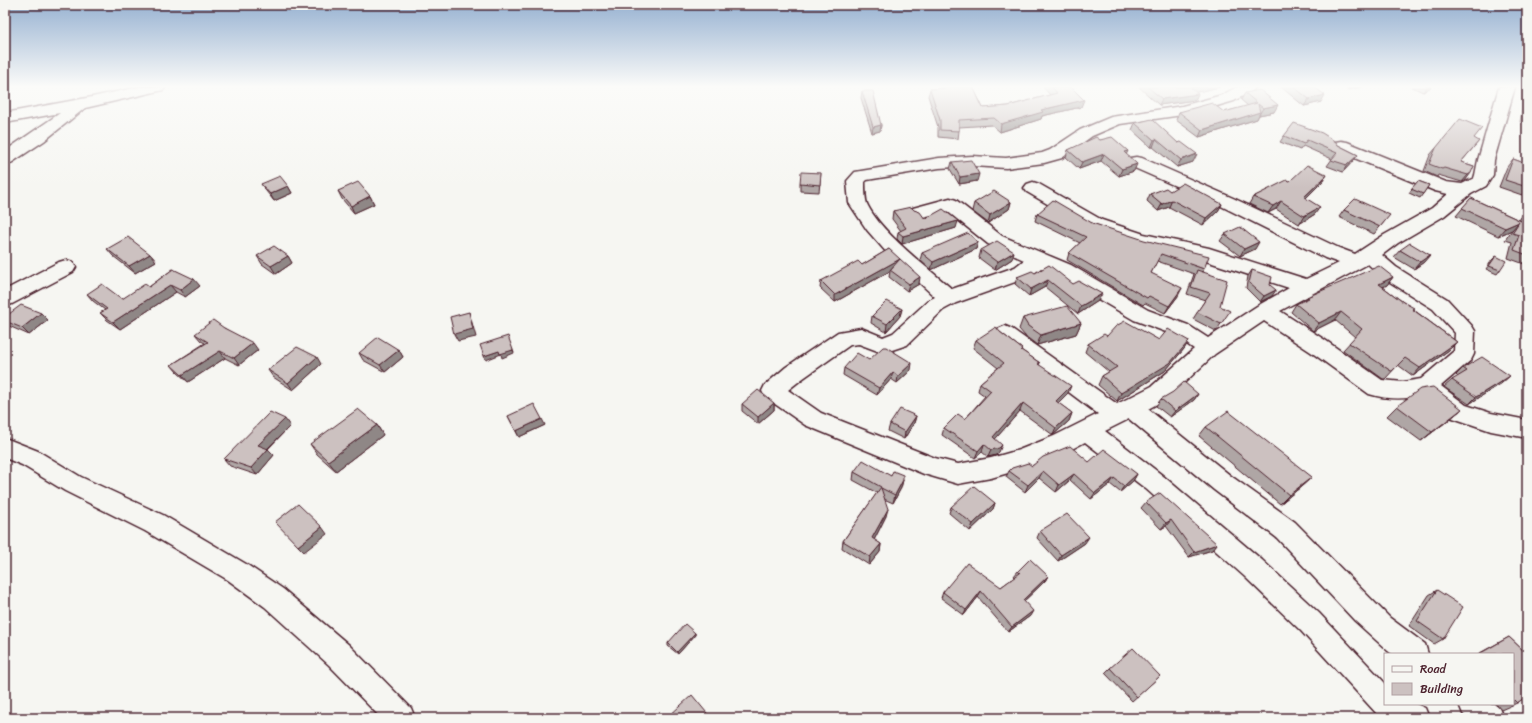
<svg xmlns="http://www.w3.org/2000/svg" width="1532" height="723" font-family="Sriracha,sans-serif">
<rect width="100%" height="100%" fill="#f6f6f2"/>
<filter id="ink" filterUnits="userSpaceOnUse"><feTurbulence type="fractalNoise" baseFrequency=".025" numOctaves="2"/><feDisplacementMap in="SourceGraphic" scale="8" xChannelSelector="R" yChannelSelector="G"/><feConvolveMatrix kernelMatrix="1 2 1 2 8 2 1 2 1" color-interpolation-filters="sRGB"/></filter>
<g filter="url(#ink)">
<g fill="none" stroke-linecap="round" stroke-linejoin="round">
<g stroke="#4a1f2b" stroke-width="3">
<g id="minor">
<path d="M 139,87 L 166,87 L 163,90 L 85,108 L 44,141 L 11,163 L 5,164 L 5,151 L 60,113 L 5,123 L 5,113 L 92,97 Z"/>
<path d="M 1237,87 L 1256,87 L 1253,90 L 1234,101 L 1189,114 L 1120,124 L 1092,136 L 1062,158 L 1044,163 L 1006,168 L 972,166 L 939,168 L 867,180 L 865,182 C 865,189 865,198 867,204 C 880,232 928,268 952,289 L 1015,267 L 1024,260 L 988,244 L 947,211 L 919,218 L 913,216 L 910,212 L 913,208 L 950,198 L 956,200 L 1002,236 L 1071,265 L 1148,310 L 1188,325 L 1208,338 L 1257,306 L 1289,288 L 1206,261 L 1140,245 L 1090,229 L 1027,192 L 1024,188 L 1027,184 L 1033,182 L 1039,184 L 1102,220 L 1144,234 L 1209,248 L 1306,279 L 1339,263 L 1325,258 L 1221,206 L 1130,166 L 1128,162 L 1130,158 L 1136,157 L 1142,158 L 1233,198 L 1339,248 L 1355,254 L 1384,235 L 1432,208 L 1448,194 L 1435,191 L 1335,150 L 1333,146 L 1335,142 L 1341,141 L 1347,142 L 1446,182 L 1462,184 L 1474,178 L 1475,175 L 1478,160 L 1499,87 L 1515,87 L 1494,160 L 1493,175 L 1486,186 L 1471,194 L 1444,216 L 1398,243 L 1382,255 L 1396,267 L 1447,299 L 1472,326 L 1475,331 L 1474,354 L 1471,360 L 1441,386 L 1466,405 L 1491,413 L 1527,420 L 1527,438 L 1491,431 L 1450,417 L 1423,396 C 1405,399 1388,400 1369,394 L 1311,352 L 1264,321 L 1215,354 L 1168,398 L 1148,409 L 1231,476 L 1295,522 L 1390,618 L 1425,644 L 1428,654 L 1392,654 L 1388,651 L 1355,621 L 1277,538 L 1214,490 L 1129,419 L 1105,431 L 1162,475 L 1262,560 L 1319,613 L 1385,683 L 1385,704 L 1416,704 L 1425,708 L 1429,718 L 1383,718 L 1377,714 L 1301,631 L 1244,576 L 1146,489 L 1085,442 L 1070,450 L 1022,469 L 991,478 L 958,484 L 924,474 L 805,425 L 765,397 L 762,391 L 765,385 L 786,367 L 838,332 L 861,328 L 883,337 L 893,333 L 929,300 L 935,297 L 887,253 L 867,230 L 849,203 L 847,181 L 855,172 L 939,158 L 972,156 L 1006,158 L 1042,153 L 1050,150 L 1080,130 L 1111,117 L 1182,106 L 1222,95 ZM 1368,264 L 1382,277 L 1433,309 L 1455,333 L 1454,351 L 1421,379 L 1403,382 L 1382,380 L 1325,340 L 1280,311 ZM 1041,268 L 1057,275 L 1134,320 L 1174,335 L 1194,349 L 1152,386 L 1117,404 L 1012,329 L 1005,326 L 998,329 L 995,334 L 998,339 L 1098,414 L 1054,436 L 1019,450 L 991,458 L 958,464 L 935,458 L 821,413 L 788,390 L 802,379 L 850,345 L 859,344 L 883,353 L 907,345 L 943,310 L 956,303 L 1029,277 Z"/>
<path d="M 66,260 L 73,262 L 76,267 L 73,272 L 12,304 L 5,306 L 5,290 L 59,262 Z"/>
<path d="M 5,438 L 38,451 L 81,477 L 163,515 L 246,564 L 283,589 L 349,645 L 411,708 L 415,718 L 381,718 L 329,665 L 265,607 L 228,580 L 145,531 L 65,491 L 22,465 L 5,458 Z"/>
<path d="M 1459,704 L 1494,704 L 1499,708 L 1503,718 L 1468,718 L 1463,714 Z"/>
</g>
</g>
<use href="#minor" fill="#f6f6f2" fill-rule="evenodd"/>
</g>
<g fill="#afa6a5" stroke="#4a1f2b">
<path d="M 946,87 L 973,87 L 983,108 L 1008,106 L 1050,95 L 1043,87 L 1071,87 L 1081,107 L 1042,116 L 1041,119 L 1000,132 L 992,125 L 959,127 L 959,131 L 958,139 L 938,137 L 938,127 L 928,96 L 930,89 L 946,88 Z"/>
<path d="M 1139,87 L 1220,87 L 1196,92 L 1195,100 L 1159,105 Z"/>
<path d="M 1281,87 L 1314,87 L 1321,102 L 1304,106 Z"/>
<path d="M 1343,87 L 1362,87 L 1348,90 Z"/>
<path d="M 1412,87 L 1431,87 L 1423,92 Z"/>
<path d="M 1526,87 L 1527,87 L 1527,124 L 1520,122 Z"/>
<path d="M 862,91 L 881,125 L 880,131 L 872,133 L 861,98 Z"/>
<path d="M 1245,93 L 1274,112 L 1259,115 L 1257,119 L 1199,137 L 1176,120 L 1179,112 L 1224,112 L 1248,106 L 1241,100 Z"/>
<path d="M 1135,123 L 1193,162 L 1177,167 L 1153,147 L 1151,147 L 1132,130 Z"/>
<path d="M 1284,136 L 1338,145 L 1358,155 L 1353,161 L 1343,172 L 1327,166 L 1332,159 L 1303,146 L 1300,150 L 1280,142 Z"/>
<path d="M 1100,140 L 1128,151 L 1126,155 L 1134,171 L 1119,176 L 1101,161 L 1079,169 L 1066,157 L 1068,150 Z"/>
<path d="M 1479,141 L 1461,162 L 1474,166 L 1465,181 L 1462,182 L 1438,175 L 1437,177 L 1424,171 L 1430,155 L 1436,148 Z"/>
<path d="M 1513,159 L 1527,164 L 1527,190 L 1522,195 L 1499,187 L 1507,167 Z"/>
<path d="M 952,162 L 977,181 L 959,184 L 950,169 Z"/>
<path d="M 821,173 L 819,192 L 800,191 L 800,183 Z"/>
<path d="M 1327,175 L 1322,182 L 1306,198 L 1315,214 L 1299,224 L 1276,209 L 1268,213 L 1249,204 L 1253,197 L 1290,181 Z"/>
<path d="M 1418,181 L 1429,185 L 1420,198 L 1409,193 Z"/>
<path d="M 261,184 L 288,186 L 292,193 L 274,201 L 266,191 Z"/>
<path d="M 338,191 L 370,196 L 374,204 L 354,213 L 342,199 Z"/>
<path d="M 1170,191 L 1222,204 L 1218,211 L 1203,225 L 1169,207 L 1158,211 L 1147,201 L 1150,194 Z"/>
<path d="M 1471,198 L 1519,220 L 1524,213 L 1527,209 L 1527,265 L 1508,258 L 1512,242 L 1505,240 L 1512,230 L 1498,236 L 1456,216 Z"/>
<path d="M 1011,202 L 1009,209 L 988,223 L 972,211 L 974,203 Z"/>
<path d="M 914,210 L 925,219 L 956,228 L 902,244 L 897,239 L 898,232 L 901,231 L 892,219 L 893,211 Z"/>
<path d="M 1344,210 L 1384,222 L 1374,234 L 1339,217 Z"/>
<path d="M 1037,214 L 1092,223 L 1204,269 L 1202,272 L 1225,318 L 1216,331 L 1193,319 L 1205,300 L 1187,294 L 1193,277 L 1194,274 L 1157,261 L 1151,273 L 1178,296 L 1165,313 L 1145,303 L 1143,305 L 1067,260 L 1069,253 L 1080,243 L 1035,221 Z"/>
<path d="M 1225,234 L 1255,249 L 1240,256 L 1220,241 Z"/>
<path d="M 978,242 L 976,249 L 931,270 L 920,260 L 922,253 Z"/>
<path d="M 107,249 L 150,254 L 156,261 L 135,273 L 113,256 Z"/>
<path d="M 889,249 L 919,284 L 907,291 L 889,277 L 890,271 L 835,302 L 820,288 L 821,281 L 862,265 Z"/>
<path d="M 981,250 L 1012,259 L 995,270 L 979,258 Z"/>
<path d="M 1400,250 L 1424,262 L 1414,269 L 1394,257 Z"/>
<path d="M 257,256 L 288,256 L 292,263 L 276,274 L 262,264 Z"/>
<path d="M 1496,256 L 1500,270 L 1497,274 L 1486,269 L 1492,260 Z"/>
<path d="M 173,269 L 200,286 L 185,297 L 176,292 L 120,329 L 107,320 L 100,313 L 105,310 L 93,301 L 87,294 L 122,299 L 149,287 Z"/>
<path d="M 1252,270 L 1270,285 L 1272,296 L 1260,302 L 1246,288 L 1248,276 Z"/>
<path d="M 1035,273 L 1073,284 L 1098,301 L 1078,314 L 1045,287 L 1029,296 L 1015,284 L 1017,277 Z"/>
<path d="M 1393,277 L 1387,285 L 1383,287 L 1457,342 L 1449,350 L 1413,376 L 1398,365 L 1385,379 L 1383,379 L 1343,350 L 1355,337 L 1335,320 L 1313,331 L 1291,312 L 1296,304 L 1305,301 L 1307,297 Z"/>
<path d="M 902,309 L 900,316 L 886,332 L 871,323 L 872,316 Z"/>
<path d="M 5,317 L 48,320 L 29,335 L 9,326 L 5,323 Z"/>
<path d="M 1023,318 L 1081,323 L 1076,334 L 1037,345 L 1025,336 L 1019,329 Z"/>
<path d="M 224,328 L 258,350 L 239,365 L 225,358 L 188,382 L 177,372 L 171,365 L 205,343 L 201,341 L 195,334 Z"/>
<path d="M 1000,332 L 1022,349 L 1021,350 L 1040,363 L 1039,365 L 1068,393 L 1058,403 L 1072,413 L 1069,421 L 1053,435 L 1020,411 L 995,439 L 999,452 L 996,455 L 988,457 L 982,452 L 975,458 L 942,435 L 944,428 L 965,419 L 985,396 L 978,391 L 980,383 L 998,368 L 973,348 L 976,340 Z"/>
<path d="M 1107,336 L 1159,340 L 1189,341 L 1184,349 L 1165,371 L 1117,401 L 1098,385 L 1102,376 L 1109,372 L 1085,352 L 1088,344 Z"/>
<path d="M 399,350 L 403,357 L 385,372 L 363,360 L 359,353 Z"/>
<path d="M 869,360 L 911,370 L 897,383 L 891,379 L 877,395 L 843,375 L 844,368 Z"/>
<path d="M 321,364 L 293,390 L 273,377 L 268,370 Z"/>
<path d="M 1463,368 L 1502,383 L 1469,404 L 1444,387 L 1452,380 L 1458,377 L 1456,375 Z"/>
<path d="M 1198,394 L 1194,400 L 1170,417 L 1156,406 L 1161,399 Z"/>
<path d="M 774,403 L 774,410 L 758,424 L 742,411 L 742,404 Z"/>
<path d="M 1397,406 L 1462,409 L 1450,419 L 1421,441 L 1387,416 Z"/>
<path d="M 508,416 L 545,425 L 519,437 L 511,422 Z"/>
<path d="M 916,416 L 914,423 L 904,439 L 888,431 L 890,424 Z"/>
<path d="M 377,425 L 383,435 L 336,471 L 317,454 L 310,444 Z"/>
<path d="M 290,426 L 268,449 L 274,455 L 257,475 L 230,466 L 224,459 Z"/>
<path d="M 1206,427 L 1312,477 L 1302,486 L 1280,504 L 1199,436 Z"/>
<path d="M 1089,462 L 1137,474 L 1133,481 L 1120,492 L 1110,484 L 1091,499 L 1070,480 L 1056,492 L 1039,478 L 1025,492 L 1006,477 L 1009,471 L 1032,466 Z"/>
<path d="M 854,472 L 891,476 L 903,480 L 901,488 L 893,503 L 884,499 L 886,516 L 874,540 L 881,544 L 880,552 L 869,565 L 842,548 L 843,541 L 877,493 L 853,480 Z"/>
<path d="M 1146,502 L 1217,544 L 1212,550 L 1189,557 L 1166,526 L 1161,529 L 1141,508 Z"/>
<path d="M 995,503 L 993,509 L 970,531 L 949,513 L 951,507 Z"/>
<path d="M 1040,531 L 1085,543 L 1058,561 L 1037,538 Z"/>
<path d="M 1018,571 L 1048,576 L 1045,581 L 1024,601 L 1030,616 L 1008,632 L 978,597 L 964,615 L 941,598 L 943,592 L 1001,587 L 1015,577 L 1014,576 Z"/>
<path d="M 1437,590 L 1443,639 L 1434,644 L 1409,626 L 1429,595 Z"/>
<path d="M 695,633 L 695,635 L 678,654 L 668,646 L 668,643 Z"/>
<path d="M 1509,637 L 1527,654 L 1527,696 L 1517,703 L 1501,710 L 1496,704 L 1513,704 L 1513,654 L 1478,654 Z"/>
<path d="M 1110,668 L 1160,676 L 1132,701 L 1105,673 Z"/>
</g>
<g fill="#8f8786" stroke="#4a1f2b">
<path d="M 1197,87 L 1220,87 L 1188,94 L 1191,88 Z"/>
<path d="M 1350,87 L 1362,87 L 1348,90 Z"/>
<path d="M 1427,87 L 1431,87 L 1423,92 Z"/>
<path d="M 1198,94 L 1195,100 L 1159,105 L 1162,99 Z"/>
<path d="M 1325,95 L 1321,102 L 1304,106 L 1309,99 Z"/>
<path d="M 1084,100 L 1081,107 L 1042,116 L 1041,119 L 1000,132 L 1001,124 L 1041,110 Z"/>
<path d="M 1278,105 L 1274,112 L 1259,115 L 1263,108 Z"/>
<path d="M 1260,112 L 1257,119 L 1199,137 L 1202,130 Z"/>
<path d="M 881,125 L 880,131 L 872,133 L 873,127 Z"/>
<path d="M 1156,139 L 1153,147 L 1151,147 L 1154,140 Z"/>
<path d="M 1104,154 L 1101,161 L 1079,169 L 1082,162 Z"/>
<path d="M 1197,154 L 1193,162 L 1177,167 L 1181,160 Z"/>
<path d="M 1358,155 L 1353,161 L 1343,172 L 1347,165 Z"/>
<path d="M 1137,164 L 1134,171 L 1119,176 L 1122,169 Z"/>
<path d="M 1471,173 L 1465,181 L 1462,182 L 1468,175 Z"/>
<path d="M 979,174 L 977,181 L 959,184 L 960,177 Z"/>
<path d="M 1327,175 L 1322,182 L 1300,204 L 1304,197 Z"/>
<path d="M 288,186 L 292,193 L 274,201 L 270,194 Z"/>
<path d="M 370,196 L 374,204 L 354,213 L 351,206 Z"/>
<path d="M 1172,200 L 1169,207 L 1158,211 L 1162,204 Z"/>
<path d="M 1281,201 L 1276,209 L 1268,213 L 1273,206 Z"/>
<path d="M 1011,202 L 1009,209 L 988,223 L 990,215 Z"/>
<path d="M 1222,204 L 1218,211 L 1203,225 L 1206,218 Z"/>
<path d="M 1320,207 L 1315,214 L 1299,224 L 1304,216 Z"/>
<path d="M 958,221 L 956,228 L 902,244 L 903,236 Z"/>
<path d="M 1519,222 L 1512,230 L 1498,236 L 1505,228 Z"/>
<path d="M 978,242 L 976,249 L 931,270 L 933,262 Z"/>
<path d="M 1259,242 L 1255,249 L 1240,256 L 1244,249 Z"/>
<path d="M 1014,252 L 1012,259 L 995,270 L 997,262 Z"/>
<path d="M 150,254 L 156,261 L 135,273 L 129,266 Z"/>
<path d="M 1430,255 L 1424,262 L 1414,269 L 1420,262 Z"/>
<path d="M 288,256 L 292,263 L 276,274 L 271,266 Z"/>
<path d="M 900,259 L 890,270 L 890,271 L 835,302 L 835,295 Z"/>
<path d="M 920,277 L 919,284 L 907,291 L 909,284 Z"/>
<path d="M 1393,277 L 1387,285 L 1372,292 L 1379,284 Z"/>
<path d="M 194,279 L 200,286 L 185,297 L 180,290 Z"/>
<path d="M 1048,280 L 1045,287 L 1029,296 L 1031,289 Z"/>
<path d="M 170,285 L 176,292 L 120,329 L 113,322 Z"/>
<path d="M 1182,288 L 1178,296 L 1165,313 L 1169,306 Z"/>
<path d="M 1276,290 L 1272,296 L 1260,302 L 1264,296 Z"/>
<path d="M 1102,294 L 1098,301 L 1078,314 L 1081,306 Z"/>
<path d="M 902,309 L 900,316 L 886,332 L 887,324 Z"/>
<path d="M 469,312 L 471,319 L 476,337 L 458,341 L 454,334 Z"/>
<path d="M 1341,312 L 1335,320 L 1313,331 L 1319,323 Z"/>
<path d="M 41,313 L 48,320 L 29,335 L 22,328 Z"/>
<path d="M 1081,323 L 1076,334 L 1037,345 L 1041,335 Z"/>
<path d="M 1189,341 L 1184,349 L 1165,371 L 1117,401 L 1121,393 Z"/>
<path d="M 1457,342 L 1449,350 L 1413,376 L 1420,368 Z"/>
<path d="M 253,343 L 258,350 L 239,365 L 234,358 Z"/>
<path d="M 399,350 L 403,357 L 385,372 L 380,365 Z"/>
<path d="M 513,350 L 514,353 L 502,358 L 501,354 L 486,360 L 484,356 L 499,351 Z"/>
<path d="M 220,351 L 225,358 L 188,382 L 182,375 Z"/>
<path d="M 317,357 L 321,364 L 293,390 L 288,383 Z"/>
<path d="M 912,363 L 911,370 L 897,383 L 898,376 Z"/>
<path d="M 893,372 L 891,379 L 877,395 L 879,388 Z"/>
<path d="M 1510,376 L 1502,383 L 1469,404 L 1476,397 Z"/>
<path d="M 1071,386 L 1068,393 L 1052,409 L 1056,401 Z"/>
<path d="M 1198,394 L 1194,400 L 1170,417 L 1175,411 Z"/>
<path d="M 774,403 L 774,410 L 758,424 L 758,417 Z"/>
<path d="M 1023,403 L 1020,411 L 990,445 L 993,437 Z"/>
<path d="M 1462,409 L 1450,419 L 1421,441 L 1432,432 Z"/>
<path d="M 1072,413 L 1069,421 L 1053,435 L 1056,428 Z"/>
<path d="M 916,416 L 914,423 L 904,439 L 905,432 Z"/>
<path d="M 285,419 L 290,426 L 264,452 L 258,445 Z"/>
<path d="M 542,419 L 545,425 L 519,437 L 516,431 Z"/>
<path d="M 377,425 L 383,435 L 336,471 L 328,461 Z"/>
<path d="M 984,444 L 982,452 L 975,458 L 978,451 Z"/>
<path d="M 1002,445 L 999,452 L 996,455 L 988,457 L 991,450 Z"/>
<path d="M 268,449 L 274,455 L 257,475 L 251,468 Z"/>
<path d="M 1043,471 L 1039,478 L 1025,492 L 1028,485 Z"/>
<path d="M 1074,474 L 1070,480 L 1056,492 L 1059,485 Z"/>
<path d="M 1137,474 L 1133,481 L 1120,492 L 1124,486 Z"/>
<path d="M 1312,477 L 1302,486 L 1280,504 L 1289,495 Z"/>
<path d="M 1114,478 L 1110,484 L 1091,499 L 1095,493 Z"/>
<path d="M 903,480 L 901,488 L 893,503 L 895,495 Z"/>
<path d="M 995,503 L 993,509 L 970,531 L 973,524 Z"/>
<path d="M 888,509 L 886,516 L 871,546 L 872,538 Z"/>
<path d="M 1171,520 L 1166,526 L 1161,529 L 1166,523 Z"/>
<path d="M 322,527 L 327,534 L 304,552 L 298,546 Z"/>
<path d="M 1089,537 L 1085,543 L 1058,561 L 1061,555 Z"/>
<path d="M 881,544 L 880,552 L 869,565 L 870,557 Z"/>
<path d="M 1217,544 L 1212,550 L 1189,557 L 1194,552 Z"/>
<path d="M 1048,576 L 1045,581 L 1020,605 L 1023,600 Z"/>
<path d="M 981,591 L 978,597 L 964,615 L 966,610 Z"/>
<path d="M 1033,611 L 1030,616 L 1008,632 L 1012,627 Z"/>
<path d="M 695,633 L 695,635 L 678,654 L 677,652 Z"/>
</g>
<g fill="#ccc1c0" stroke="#4a1f2b">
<path d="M 947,87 L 973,87 L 983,108 L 1008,106 L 1057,93 L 1052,87 L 1071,87 L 1084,100 L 1041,110 L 1043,112 L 1001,124 L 994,118 L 959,120 L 959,131 L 940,130 L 940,120 L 930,89 L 947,88 Z"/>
<path d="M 1148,87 L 1197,87 L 1191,88 L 1198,94 L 1162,99 Z"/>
<path d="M 1294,87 L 1314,87 L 1325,95 L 1309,99 Z"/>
<path d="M 1260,90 L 1278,105 L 1263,108 L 1258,104 L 1260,112 L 1202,130 L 1179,112 L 1212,103 L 1224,112 L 1257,103 L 1245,93 Z"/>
<path d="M 862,91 L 873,91 L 881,125 L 873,127 Z"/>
<path d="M 1527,106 L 1527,116 L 1526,116 Z"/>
<path d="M 1152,119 L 1178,143 L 1181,142 L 1197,154 L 1181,160 L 1156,139 L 1154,140 L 1135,123 Z"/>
<path d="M 1460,119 L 1482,128 L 1474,138 L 1479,141 L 1461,162 L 1474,166 L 1471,173 L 1468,175 L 1444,168 L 1442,169 L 1429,164 L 1436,148 Z"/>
<path d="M 1294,123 L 1322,133 L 1336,142 L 1338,145 L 1358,155 L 1347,165 L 1331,160 L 1337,153 L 1307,140 L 1304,144 L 1284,136 Z"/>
<path d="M 1096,137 L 1100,140 L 1112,137 L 1128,151 L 1124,152 L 1137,164 L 1122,169 L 1104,154 L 1082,162 L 1068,150 Z"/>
<path d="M 1513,159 L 1527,164 L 1527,187 L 1505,180 Z"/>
<path d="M 971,160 L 979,174 L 960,177 L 952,162 Z"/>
<path d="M 1307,165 L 1327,175 L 1304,197 L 1320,207 L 1304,216 L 1281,201 L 1273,206 L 1253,197 L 1287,180 L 1290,181 Z"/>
<path d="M 801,172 L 821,173 L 820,185 L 800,183 Z"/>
<path d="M 280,176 L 288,186 L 270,194 L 261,184 Z"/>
<path d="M 1418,181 L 1429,185 L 1423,194 L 1411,189 Z"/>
<path d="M 358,182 L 370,196 L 351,206 L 338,191 Z"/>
<path d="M 1183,183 L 1222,204 L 1206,218 L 1172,200 L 1162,204 L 1150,194 L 1166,188 L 1170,191 Z"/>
<path d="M 994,191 L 1011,202 L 990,215 L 974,203 Z"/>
<path d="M 1471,198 L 1521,221 L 1527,211 L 1527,255 L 1514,250 L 1519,235 L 1512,233 L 1519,222 L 1505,228 L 1462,208 Z"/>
<path d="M 1355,199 L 1390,215 L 1380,227 L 1344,210 Z"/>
<path d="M 1053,200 L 1092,223 L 1144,240 L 1209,256 L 1204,269 L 1161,254 L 1151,273 L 1182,288 L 1169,306 L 1149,296 L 1147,298 L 1069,253 L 1086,237 L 1037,214 Z"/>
<path d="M 911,207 L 914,210 L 920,212 L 925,219 L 943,209 L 958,221 L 903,236 L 898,232 L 906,228 L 893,211 Z"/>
<path d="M 1240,227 L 1259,242 L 1244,249 L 1225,234 Z"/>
<path d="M 968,233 L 978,242 L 933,262 L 922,253 Z"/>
<path d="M 128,237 L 150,254 L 129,266 L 107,249 Z"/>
<path d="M 997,241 L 1014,252 L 997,262 L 981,250 Z"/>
<path d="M 1410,243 L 1430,255 L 1420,262 L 1400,250 Z"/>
<path d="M 274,246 L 288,256 L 271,266 L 257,256 Z"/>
<path d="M 889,249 L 900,259 L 835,295 L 821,281 L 858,261 L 862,265 Z"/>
<path d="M 1496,256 L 1506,261 L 1500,270 L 1489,266 Z"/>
<path d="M 900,259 L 920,277 L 909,284 L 890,270 Z"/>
<path d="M 1049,265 L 1073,284 L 1079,281 L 1102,294 L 1081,306 L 1048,280 L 1031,289 L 1017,277 L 1032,271 L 1035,273 Z"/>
<path d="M 1379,266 L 1393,277 L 1379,284 L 1403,302 L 1414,308 L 1412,309 L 1457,342 L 1420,368 L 1405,358 L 1392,371 L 1391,371 L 1349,343 L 1362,329 L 1341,312 L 1319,323 L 1296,304 L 1309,298 L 1307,297 Z"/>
<path d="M 173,269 L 194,279 L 180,290 L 170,285 L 113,322 L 100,313 L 107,309 L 87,294 L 102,284 L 122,299 L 145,284 L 149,287 Z"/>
<path d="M 1197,270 L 1227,280 L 1220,306 L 1230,311 L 1221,324 L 1197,312 L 1210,293 L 1191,287 Z"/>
<path d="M 1252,270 L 1272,277 L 1270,285 L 1276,290 L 1264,296 L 1249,283 Z"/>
<path d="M 887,301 L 902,309 L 887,324 L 872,316 Z"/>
<path d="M 21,305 L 41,313 L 22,328 L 5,321 L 5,317 Z"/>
<path d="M 1067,306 L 1081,323 L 1041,335 L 1028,326 L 1023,318 Z"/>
<path d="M 469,312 L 473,329 L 454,334 L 450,317 Z"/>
<path d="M 213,320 L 224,328 L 253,343 L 234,358 L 220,351 L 182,375 L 171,365 L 208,342 L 195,334 Z"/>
<path d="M 1125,321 L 1159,340 L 1168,329 L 1189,341 L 1170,363 L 1121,393 L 1102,376 L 1117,367 L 1088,344 L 1104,334 L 1107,336 L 1116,326 Z"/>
<path d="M 996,327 L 1000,332 L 1022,349 L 1021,350 L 1040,363 L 1038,364 L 1071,386 L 1056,401 L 1072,413 L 1056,428 L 1023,403 L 993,437 L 1002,445 L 999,448 L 991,450 L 984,444 L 978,451 L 944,428 L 958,414 L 965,419 L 991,391 L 980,383 L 1004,363 L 976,340 Z"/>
<path d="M 508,336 L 513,350 L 500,354 L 499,351 L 484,356 L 480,345 Z"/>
<path d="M 378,337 L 399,350 L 380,365 L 359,353 Z"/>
<path d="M 297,347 L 317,357 L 288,383 L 268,370 Z"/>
<path d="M 883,347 L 886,347 L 912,363 L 898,376 L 893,372 L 879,388 L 844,368 L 857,353 L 869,360 Z"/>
<path d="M 1482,357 L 1510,376 L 1476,397 L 1452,380 L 1467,371 L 1463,368 Z"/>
<path d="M 1184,382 L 1198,394 L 1175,411 L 1161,399 L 1173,392 Z"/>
<path d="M 1433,387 L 1462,409 L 1432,432 L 1397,406 L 1420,389 Z"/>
<path d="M 758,390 L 774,403 L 758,417 L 742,404 Z"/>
<path d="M 534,404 L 542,419 L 516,431 L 508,416 Z"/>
<path d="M 358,409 L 377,425 L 328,461 L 310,444 Z"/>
<path d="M 900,409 L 916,416 L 905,432 L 890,424 Z"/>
<path d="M 1228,411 L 1312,477 L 1289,495 L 1206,427 Z"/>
<path d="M 270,412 L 285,419 L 258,445 L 268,449 L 251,468 L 224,459 Z"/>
<path d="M 1070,446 L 1089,462 L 1104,449 L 1137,474 L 1124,486 L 1114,478 L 1095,493 L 1074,474 L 1059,485 L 1043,471 L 1028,485 L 1009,471 L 1012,468 L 1028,463 L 1032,466 L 1043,457 Z"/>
<path d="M 863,460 L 891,476 L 893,471 L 903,475 L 903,480 L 895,495 L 881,488 L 888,509 L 872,538 L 881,544 L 870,557 L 843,541 L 881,487 L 854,472 Z"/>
<path d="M 974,486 L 995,503 L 973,524 L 951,507 Z"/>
<path d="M 1160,493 L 1217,544 L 1194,552 L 1171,520 L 1166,523 L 1146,502 Z"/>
<path d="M 298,504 L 322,527 L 298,546 L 275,522 Z"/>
<path d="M 1067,514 L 1089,537 L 1061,555 L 1040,531 Z"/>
<path d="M 1030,559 L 1048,576 L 1023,600 L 1033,611 L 1012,627 L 981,591 L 966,610 L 943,592 L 967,563 L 1001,587 L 1020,573 L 1018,571 Z"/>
<path d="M 1437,590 L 1463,607 L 1443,639 L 1417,621 Z"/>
<path d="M 685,624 L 695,633 L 677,652 L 668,643 Z"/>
<path d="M 1509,637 L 1527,654 L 1527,696 L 1517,703 L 1513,699 L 1513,654 L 1479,654 Z"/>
<path d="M 1133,648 L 1160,676 L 1137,697 L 1110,668 Z"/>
<path d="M 692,695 L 711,718 L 669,718 L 668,717 Z"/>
</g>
</g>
<linearGradient id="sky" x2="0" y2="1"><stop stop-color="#96b1d1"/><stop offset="0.46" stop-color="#fbfbf9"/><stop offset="1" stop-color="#fbfbf9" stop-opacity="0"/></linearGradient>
<rect width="1532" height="188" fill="url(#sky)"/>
<rect width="1532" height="723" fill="none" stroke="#f6f6f2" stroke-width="20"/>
<rect x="10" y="10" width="1512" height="703" fill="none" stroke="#4a1f2b" stroke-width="1.5" filter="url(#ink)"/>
<rect x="1384" y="653" width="130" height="52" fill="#f6f6f2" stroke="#b1a0a2"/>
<rect x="1392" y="666" width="20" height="6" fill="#f6f6f2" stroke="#b1a0a2"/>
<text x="1420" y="673" font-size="12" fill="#4a1f2b">Road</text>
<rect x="1392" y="683" width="20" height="12" fill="#ccc1c0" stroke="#b1a0a2"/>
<text x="1420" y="693" font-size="12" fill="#4a1f2b">Building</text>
</svg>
